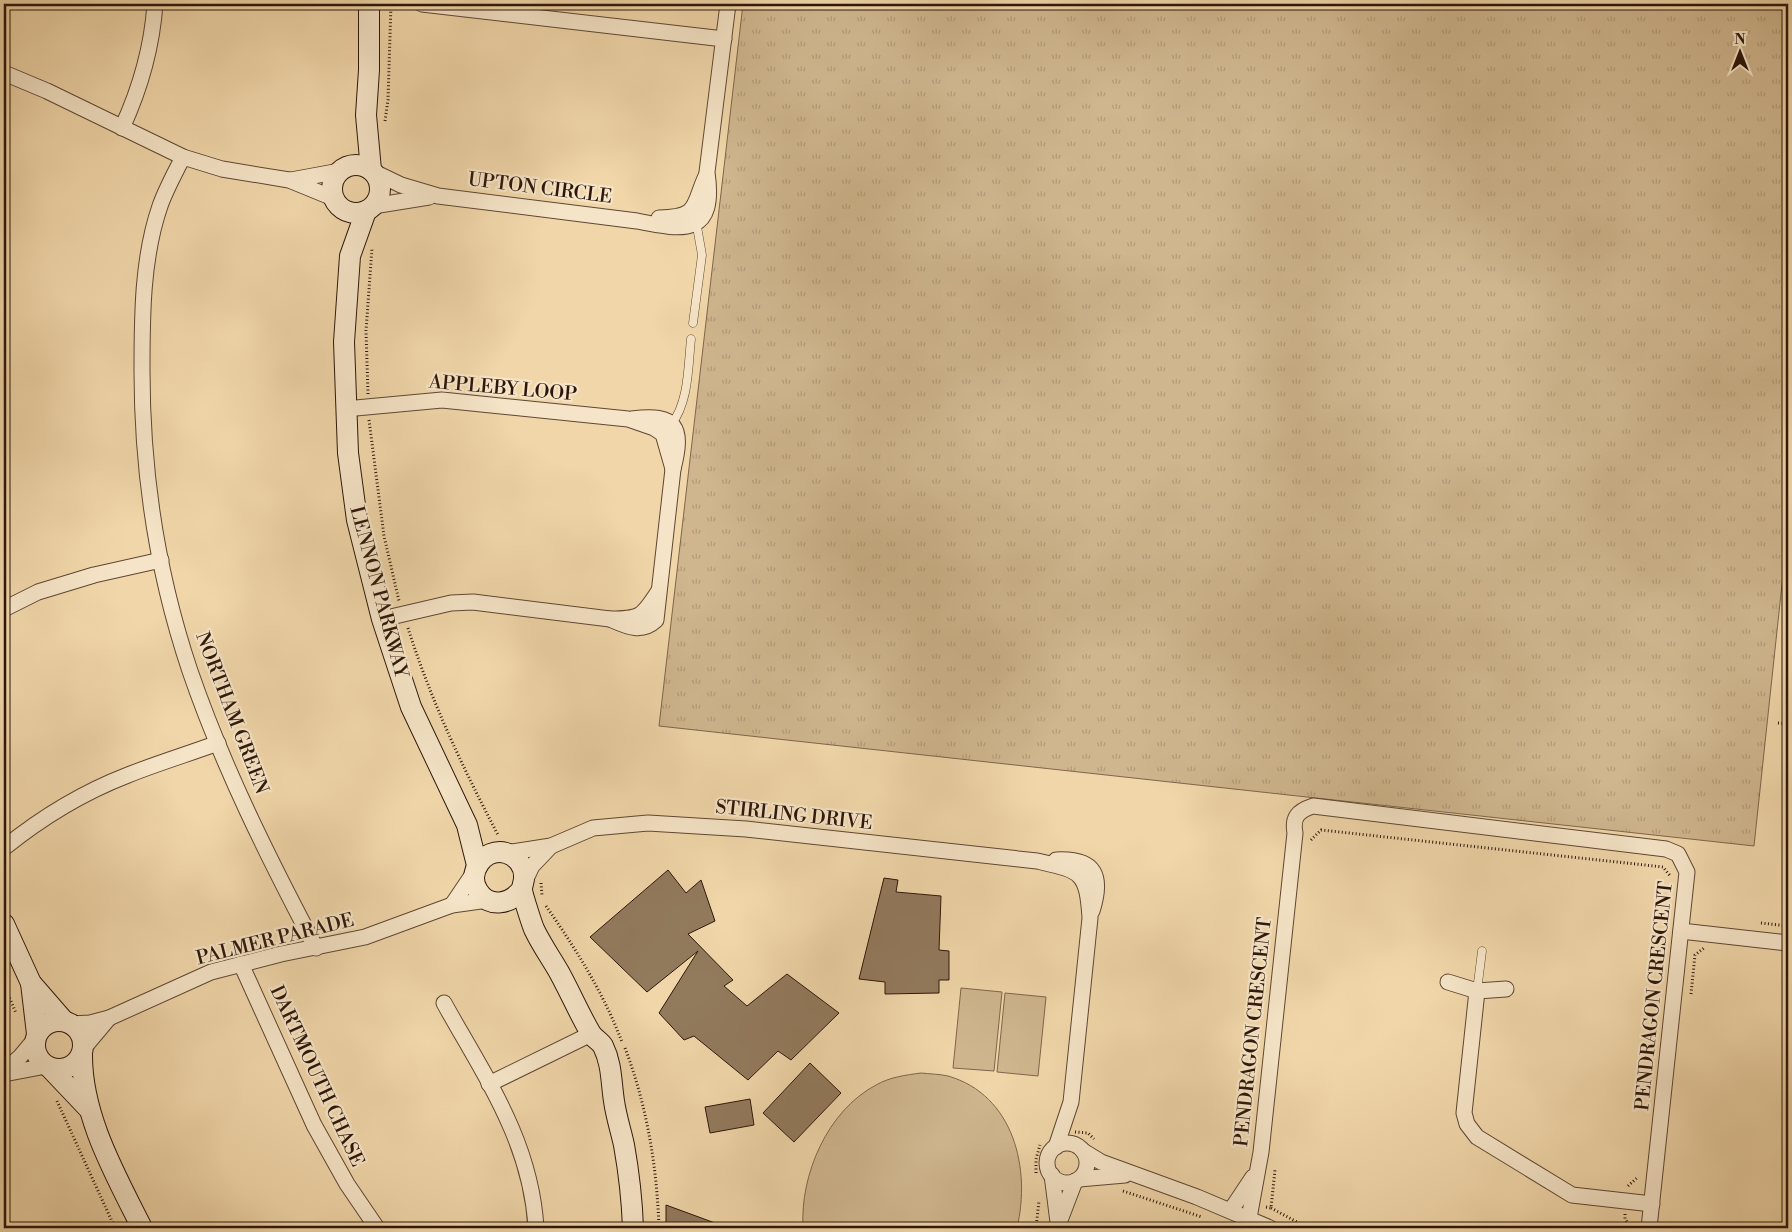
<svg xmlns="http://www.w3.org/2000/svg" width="1792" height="1232" font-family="'Libre Bodoni',serif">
<defs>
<pattern id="grass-tufts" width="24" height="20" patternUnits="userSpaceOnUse" patternTransform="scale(1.25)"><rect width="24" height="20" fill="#cfb68e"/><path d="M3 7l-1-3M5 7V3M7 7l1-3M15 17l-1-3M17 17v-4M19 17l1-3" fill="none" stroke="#b29c79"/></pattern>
</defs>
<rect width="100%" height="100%" fill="#f0d6a9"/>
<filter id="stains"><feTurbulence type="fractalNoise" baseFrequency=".004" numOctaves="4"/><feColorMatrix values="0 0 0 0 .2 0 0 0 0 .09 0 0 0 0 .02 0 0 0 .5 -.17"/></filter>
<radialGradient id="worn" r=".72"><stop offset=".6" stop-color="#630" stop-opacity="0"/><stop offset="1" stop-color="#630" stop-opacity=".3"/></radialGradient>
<path fill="url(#grass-tufts)" stroke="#7e664c" d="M 743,4 L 1788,4 L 1788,528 L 1754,846 L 659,726 Z"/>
<g fill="#cfb68e" stroke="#7e664c">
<path d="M 961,988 L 1002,992 L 994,1071 L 953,1068 Z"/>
<path d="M 1005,993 L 1046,997 L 1038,1076 L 997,1072 Z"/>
<path d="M 921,1073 C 930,1074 939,1074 948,1076 C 1014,1095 1031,1169 1017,1228 L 803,1228 C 800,1175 827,1111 876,1085 C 890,1077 906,1075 921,1073 Z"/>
</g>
<g fill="#927a5d" stroke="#2d170a">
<path d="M 668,870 L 686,893 L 701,880 L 715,921 L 688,934 L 733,980 L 724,986 L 747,1006 L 787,974 L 839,1013 L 791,1060 L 778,1051 L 748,1080 L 694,1036 L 684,1040 L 659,1013 L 698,951 L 647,992 L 590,937 Z"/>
<path d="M 884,878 L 898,880 L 896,892 L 941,896 L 939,950 L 949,951 L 949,980 L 939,980 L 939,993 L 885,994 L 885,982 L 859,979 Z"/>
<path d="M 810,1063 L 841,1093 L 794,1142 L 763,1113 Z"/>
<path d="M 750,1099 L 754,1125 L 710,1133 L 705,1107 Z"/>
<path d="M 666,1205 L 726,1227 L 726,1228 L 666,1228 Z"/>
</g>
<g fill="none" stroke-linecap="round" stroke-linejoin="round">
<g stroke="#5e4732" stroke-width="9">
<g id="lane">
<path d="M 693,323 L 702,255 L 696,221"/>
<path d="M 671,425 C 689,402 688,367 691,339"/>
<path d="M 1477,991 L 1482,951"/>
</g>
</g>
<g stroke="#5e4732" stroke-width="17">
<g id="street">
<path d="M 422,4 L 724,39"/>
<path d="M 4,73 L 47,91 L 183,157 L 222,169 L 289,180 L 333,198"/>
<path d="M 122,128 C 140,89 152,47 155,4"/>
<path d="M 183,157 C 175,173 166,189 160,206 C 142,258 142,317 142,371 C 142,472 158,576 190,671 C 223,767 269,859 316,948"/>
<path d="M 374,172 L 401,185 L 438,196 L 637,221 C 686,231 716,235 707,172 L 728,4"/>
<path d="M 291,180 L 340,171"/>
<path d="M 373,206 L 429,197"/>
<path d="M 659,218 C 700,217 692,206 706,176"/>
<path d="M 345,409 L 442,400 L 628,419 L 654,428 L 663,434 L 673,469"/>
<path d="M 4,609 L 38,592 L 94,575 L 161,560"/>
<path d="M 382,619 L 451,603 L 473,602 L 610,619 C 640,619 642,617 658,592"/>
<path d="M 610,619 C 626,626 641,634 656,620 L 673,469 C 684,427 676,413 632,419"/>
<path d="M 4,848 C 41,818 84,792 128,775 C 158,763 188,754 218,743"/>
<path d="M 506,853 L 551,846 L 593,828 L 648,823 L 746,829 L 1037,861 C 1081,871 1087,871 1090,918 L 1071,1102 L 1056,1147"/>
<path d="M 1056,860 C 1096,858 1103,876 1092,911"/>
<path d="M 524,883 L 532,866 L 551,846"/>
<path d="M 452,905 L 475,871"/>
<path d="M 1681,931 L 1788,943"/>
<path d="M 241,964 L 314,1125 L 347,1184 L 377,1228"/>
<path d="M 1448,982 L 1477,991 L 1506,989"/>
<path d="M 1477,991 L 1464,1113 L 1467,1124 L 1477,1137 L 1572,1195 L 1652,1204"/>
<path d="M 444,1003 C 485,1077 531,1141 536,1228"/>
<path d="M 71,1024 L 90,1023 L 109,1018 L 211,972 L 281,954 L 365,937 L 452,905 L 488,900"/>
<path d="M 83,1049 L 109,1018"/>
<path d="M 4,1071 L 20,1057 L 35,1039"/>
<path d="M 4,1074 L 46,1066"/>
<path d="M 489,1084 L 591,1034"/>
<circle cx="1067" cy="1163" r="20"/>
<path d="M 1083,1151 L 1101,1162 L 1197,1197 L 1270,1228"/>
<path d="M 1052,1175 L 1058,1222"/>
<path d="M 1079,1179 L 1125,1175"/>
<path d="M 1231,1210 L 1253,1177"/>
<path d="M 1249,1218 L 1261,1152 L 1295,833 C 1292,817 1298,811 1313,806 L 1666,849 L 1678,854 L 1687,872 L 1649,1228"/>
<path d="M 1057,1228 L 1075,1181"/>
</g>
</g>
<g stroke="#2d170a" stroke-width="22">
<g id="secondary">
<path d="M 369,4 L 369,70 L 366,115 L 371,170"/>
<circle cx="356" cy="189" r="24"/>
<path d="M 366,211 L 350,256 L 344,342 L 348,453 L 357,520 L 382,619 L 411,707 L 467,825 L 477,865"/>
<path d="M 522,889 C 511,904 489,909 478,891 C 466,873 484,847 506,853 C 517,856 525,867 524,878 C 524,882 522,886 522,889 C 522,894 532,924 534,929 C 541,944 551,958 559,972 C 570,992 579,1013 590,1032 C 593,1038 600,1041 603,1046 C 612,1064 611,1082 614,1101 C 616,1116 621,1131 624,1145 C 629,1173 632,1200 633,1228"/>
<path d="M 4,924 L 31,983 L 64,1021"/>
<path d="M 31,983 L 37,1034"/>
<circle cx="59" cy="1045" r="24"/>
<path d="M 82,1053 C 81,1115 115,1174 142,1228"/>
<path d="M 50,1068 L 88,1108"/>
</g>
</g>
<g stroke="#2d170a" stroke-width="3" stroke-dasharray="1 2.5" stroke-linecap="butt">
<path d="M 385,121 L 388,100 L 391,4"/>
<path d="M 368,394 L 366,331 L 372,248"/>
<path d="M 369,420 L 384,536 L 399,601"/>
<path d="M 408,628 C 431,701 463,768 498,835"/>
<path d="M 1778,723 L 1788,724"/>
<path d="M 1784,780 L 1788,780"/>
<path d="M 1311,840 L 1321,830 L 1663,867 L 1671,877"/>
<path d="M 541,883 L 542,896"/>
<path d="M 546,906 C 576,949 604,994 622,1042"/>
<path d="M 1761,923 L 1788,926"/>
<path d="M 4,985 L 16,1013"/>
<path d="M 1691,994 L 1695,955 L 1704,948"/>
<path d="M 625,1048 C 647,1106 657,1167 659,1228"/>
<path d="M 57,1101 L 115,1228"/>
<path d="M 1075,1132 L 1088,1133 L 1094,1139"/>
<path d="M 1036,1173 L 1036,1159 L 1040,1145"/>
<path d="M 1628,1186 L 1638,1177"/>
<path d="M 1123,1191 L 1202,1217"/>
<path d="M 1266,1207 L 1271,1208 L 1275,1170"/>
<path d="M 1271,1208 L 1308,1228"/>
<path d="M 1625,1214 L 1625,1219 L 1632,1228"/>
<path d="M 1036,1228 L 1039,1201"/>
</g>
<use href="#lane" stroke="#f5e4c7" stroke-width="8"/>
<use href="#street" stroke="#f5e4c7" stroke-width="15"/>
<use href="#secondary" stroke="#f5e4c7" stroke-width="20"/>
</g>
<g text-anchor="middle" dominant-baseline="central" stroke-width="4.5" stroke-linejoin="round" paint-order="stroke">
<g font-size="19" fill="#2d170a" stroke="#f5e4c7">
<text transform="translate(540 188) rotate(7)">UPTON CIRCLE</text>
<text transform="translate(503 388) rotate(5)">APPLEBY LOOP</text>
<text transform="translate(379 592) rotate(75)">LENNON PARKWAY</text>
<text transform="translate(232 713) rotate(69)">NORTHAM GREEN</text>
<text transform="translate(794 815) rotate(6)">STIRLING DRIVE</text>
<text transform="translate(275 939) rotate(-14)">PALMER PARADE</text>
<text transform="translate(1654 996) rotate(-84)">PENDRAGON CRESCENT</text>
<text transform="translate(1253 1032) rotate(-84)">PENDRAGON CRESCENT</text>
<text transform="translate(317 1076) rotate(65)">DARTMOUTH CHASE</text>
</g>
</g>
<rect width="1792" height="1232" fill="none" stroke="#f0d6a9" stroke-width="20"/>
<rect x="5" y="5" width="1782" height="1222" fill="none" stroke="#2d170a" stroke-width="2.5"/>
<rect x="10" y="10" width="1772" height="1212" fill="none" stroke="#2d170a"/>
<g transform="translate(1740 52)" stroke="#f5e4c7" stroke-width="4" paint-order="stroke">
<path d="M0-4L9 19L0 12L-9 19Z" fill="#2d170a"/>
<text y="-8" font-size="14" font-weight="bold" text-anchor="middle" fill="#2d170a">N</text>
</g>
<rect width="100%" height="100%" filter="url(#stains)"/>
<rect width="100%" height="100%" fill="url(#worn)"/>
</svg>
